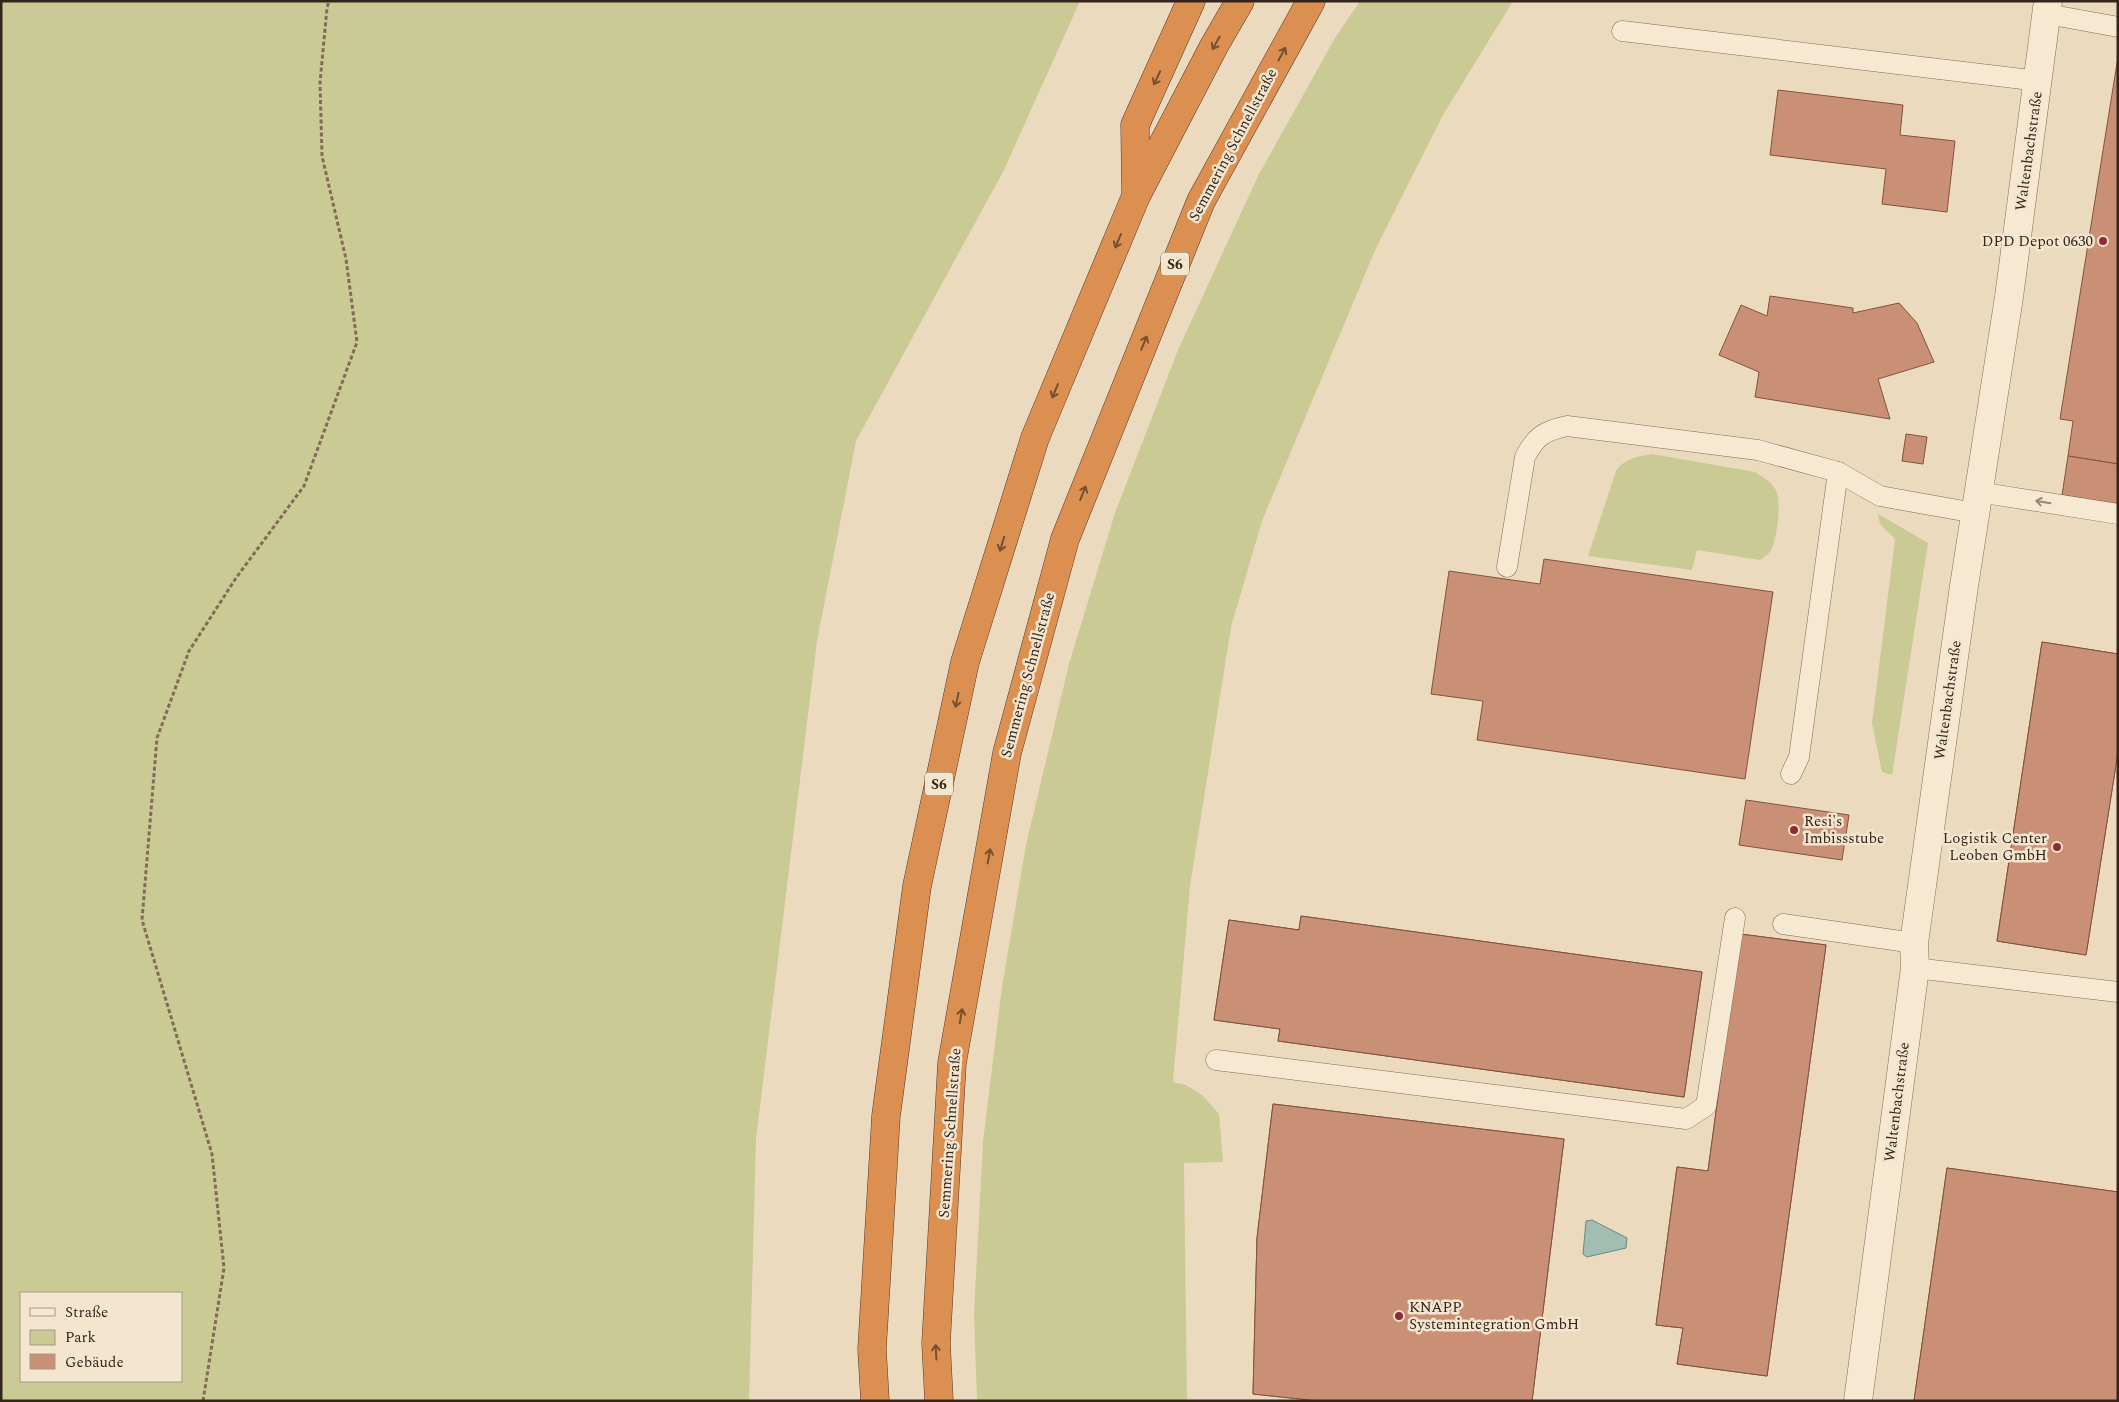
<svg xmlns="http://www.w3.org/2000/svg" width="2119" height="1402" font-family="Spectral,serif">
<rect width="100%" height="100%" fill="#ecdabf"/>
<g fill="#c9ca94" fill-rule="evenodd">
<path d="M 1,1 L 1080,1 L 1004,170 L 856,441 L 817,641 L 756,1139 L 749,1401 L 1,1401 ZM 21,1293 L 181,1293 L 181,1381 L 21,1381 Z"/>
<path d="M 1360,1 L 1513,1 L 1443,115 L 1376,248 L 1262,521 L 1231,627 L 1190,886 L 1173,1082 L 1186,1085 L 1202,1095 L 1219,1114 L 1223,1162 L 1184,1163 L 1187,1401 L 977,1401 L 974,1313 L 983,1142 L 1002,987 L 1026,845 L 1069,664 L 1115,513 L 1178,350 L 1258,176 L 1335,38 Z"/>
<path d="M 1652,454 L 1755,472 C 1764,478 1773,482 1777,493 C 1781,503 1777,540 1771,550 C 1768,555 1765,557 1760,560 L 1697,550 L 1692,570 L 1588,556 L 1616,471 C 1625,458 1637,457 1652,454 Z"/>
<path d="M 1878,514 L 1928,543 L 1892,775 L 1882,772 L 1872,723 L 1895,539 L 1880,524 Z"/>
</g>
<path fill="#a2beb3" stroke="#6a8b7f" d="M 1592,1220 L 1627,1238 L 1626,1248 L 1587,1257 L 1583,1254 L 1586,1221 Z"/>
<g fill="#c99076" stroke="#83523f">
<path d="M 2117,63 L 2118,63 L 2118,464 L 2068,456 L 2073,421 L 2060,419 Z"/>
<path d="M 1778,90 L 1903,105 L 1900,135 L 1955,141 L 1947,212 L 1882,204 L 1886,169 L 1770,155 Z"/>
<path d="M 1770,296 L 1853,308 L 1853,313 L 1899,303 L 1917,323 L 1934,362 L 1878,379 L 1890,419 L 1755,397 L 1759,372 L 1719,355 L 1741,305 L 1767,316 Z"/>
<path d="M 1906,434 L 1927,437 L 1923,464 L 1902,461 Z"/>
<path d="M 2068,456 L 2118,464 L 2118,504 L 2062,495 Z"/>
<path d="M 1544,559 L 1773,592 L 1745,779 L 1477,740 L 1483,701 L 1431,694 L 1449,571 L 1540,584 Z"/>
<path d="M 2042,642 L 2118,654 L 2118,752 L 2086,955 L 1997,941 Z"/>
<path d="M 2042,642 L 2118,654 L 2118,752 L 2086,955 L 1997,941 Z"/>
<path d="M 1746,800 L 1849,815 L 1842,860 L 1739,845 Z"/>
<path d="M 1301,916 L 1702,972 L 1684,1097 L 1278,1041 L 1280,1029 L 1214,1020 L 1229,920 L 1299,930 Z"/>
<path d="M 1301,916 L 1702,972 L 1684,1097 L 1278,1041 L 1280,1029 L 1214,1020 L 1229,920 L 1299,930 Z"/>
<path d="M 1740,934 L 1826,945 L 1767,1376 L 1677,1364 L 1683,1328 L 1656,1325 L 1677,1167 L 1708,1171 Z"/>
<path d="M 1740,934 L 1826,945 L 1767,1376 L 1677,1364 L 1683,1328 L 1656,1325 L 1677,1167 L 1708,1171 Z"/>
<path d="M 1273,1104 L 1564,1139 L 1532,1401 L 1319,1401 L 1253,1394 L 1257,1238 Z"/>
<path d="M 1273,1104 L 1564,1139 L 1532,1401 L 1319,1401 L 1253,1394 L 1257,1238 Z"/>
<path d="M 1947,1168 L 2118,1192 L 2118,1401 L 1914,1401 Z"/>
<path d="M 1947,1168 L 2118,1192 L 2118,1401 L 1914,1401 Z"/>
</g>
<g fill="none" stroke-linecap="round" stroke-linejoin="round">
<g stroke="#846b58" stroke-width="21">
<g id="service">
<path d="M 2047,14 L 2118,27"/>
<path d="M 1622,31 L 2039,81"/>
<path d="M 1978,492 L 2118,514"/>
<path d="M 1507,567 L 1525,457 C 1536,436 1544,431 1567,426 L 1758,450 L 1838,472 L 1880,496 L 1975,513"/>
<path d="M 1791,774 L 1799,757 L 1838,472"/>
<path d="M 1783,924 L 1914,943"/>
<path d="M 1915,968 L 2118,992"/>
<path d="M 1216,1060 L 1686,1119 L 1706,1106 L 1735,918"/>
</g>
</g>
<g stroke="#846b58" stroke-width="29">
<path id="minor" d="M 1858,1401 L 1915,968 L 1914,943 L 1964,586 L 2009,297 L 2048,1"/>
</g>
<g stroke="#523a2d" stroke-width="29">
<g id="motorway">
<path d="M 1136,192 L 1135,125 L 1191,1"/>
<path d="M 875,1401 L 872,1349 L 886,1116 L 917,886 L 965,662 L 1035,438 L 1136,196 L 1214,46 L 1240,1"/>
<path d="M 939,1401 L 936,1343 L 952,1063 L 1007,753 L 1065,539 L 1201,201 L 1311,1"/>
</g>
</g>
<path stroke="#846b58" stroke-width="3" stroke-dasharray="4 2.5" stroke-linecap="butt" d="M 203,1401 L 224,1268 L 212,1154 L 142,920 L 157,738 L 189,651 L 236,578 L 304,486 L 357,342 L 346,259 L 322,156 L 320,83 L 327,8 L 329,1"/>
<use href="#service" stroke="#f7e8d2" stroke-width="20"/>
<use href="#minor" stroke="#f7e8d2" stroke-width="28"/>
<use href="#motorway" stroke="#db8f51" stroke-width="28"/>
</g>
<defs><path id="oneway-shaft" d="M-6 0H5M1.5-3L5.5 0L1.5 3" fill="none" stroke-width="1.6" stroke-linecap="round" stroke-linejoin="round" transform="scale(1.25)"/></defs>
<g stroke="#774f31">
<use href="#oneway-shaft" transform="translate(1216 43) rotate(120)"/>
<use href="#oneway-shaft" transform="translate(1282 54) rotate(-61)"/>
<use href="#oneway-shaft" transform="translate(1157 78) rotate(115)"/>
<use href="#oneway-shaft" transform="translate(1118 241) rotate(113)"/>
<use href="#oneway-shaft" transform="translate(1144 343) rotate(-68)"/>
<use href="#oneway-shaft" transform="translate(1055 391) rotate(113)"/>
<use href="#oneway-shaft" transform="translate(1083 493) rotate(-68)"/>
<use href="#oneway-shaft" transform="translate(1002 544) rotate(107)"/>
<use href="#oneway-shaft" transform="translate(957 700) rotate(102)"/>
<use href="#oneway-shaft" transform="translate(989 856) rotate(-80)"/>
<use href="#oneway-shaft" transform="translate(961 1016) rotate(-80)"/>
<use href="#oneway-shaft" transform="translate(936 1352) rotate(-93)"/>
</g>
<use stroke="#968677" href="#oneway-shaft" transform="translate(2043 502) rotate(-171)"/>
<g fill="#912a36" stroke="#f4e5ce" stroke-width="2">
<circle cx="2103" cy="241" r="5"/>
<circle cx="1794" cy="830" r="5"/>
<circle cx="2057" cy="847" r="5"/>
<circle cx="1399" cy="1316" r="5"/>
</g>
<g text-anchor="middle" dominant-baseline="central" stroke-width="5" stroke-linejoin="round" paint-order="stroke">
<g fill="#f4e5ce" stroke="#6e5f51" stroke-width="1">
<rect x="1161" y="252.5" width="28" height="23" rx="4"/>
<rect x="925" y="772.5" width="28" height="23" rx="4"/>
</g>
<g font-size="14" font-weight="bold" fill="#34251c">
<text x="1175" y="264">S6</text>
<text x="939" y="784">S6</text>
</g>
<g font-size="15" fill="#34251c" stroke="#f4e5ce">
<text transform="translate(1233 145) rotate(-62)">Semmering Schnellstraße</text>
<text transform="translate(2029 151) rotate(-82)">Waltenbachstraße</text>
<text transform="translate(1028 675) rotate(-75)">Semmering Schnellstraße</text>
<text transform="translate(1948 700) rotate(-82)">Waltenbachstraße</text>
<text transform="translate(1897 1102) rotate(-83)">Waltenbachstraße</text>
<text transform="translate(950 1133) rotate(-86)">Semmering Schnellstraße</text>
</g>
<g font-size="15" fill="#34251c" stroke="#f4e5ce" text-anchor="end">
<text x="2093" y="241">DPD Depot 0630</text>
<text x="1804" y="821" text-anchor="start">Resi's<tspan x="1804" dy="17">Imbissstube</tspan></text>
<text x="2047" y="838">Logistik Center<tspan x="2047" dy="17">Leoben GmbH</tspan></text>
<text x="1409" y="1307" text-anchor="start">KNAPP<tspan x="1409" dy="17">Systemintegration GmbH</tspan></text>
</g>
</g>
<rect width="2119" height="1402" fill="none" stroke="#34251c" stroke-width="5"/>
<rect x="20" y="1292" width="162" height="90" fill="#f4e5ce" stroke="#a79887"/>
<rect x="30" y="1308" width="25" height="8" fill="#f7e8d2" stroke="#a79887"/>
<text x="65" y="1317" font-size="15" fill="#34251c">Straße</text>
<rect x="30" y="1330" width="25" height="15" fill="#c9ca94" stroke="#a79887"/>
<text x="65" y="1342" font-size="15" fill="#34251c">Park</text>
<rect x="30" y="1354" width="25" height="15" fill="#c99076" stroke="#a79887"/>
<text x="65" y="1367" font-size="15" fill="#34251c">Gebäude</text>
</svg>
